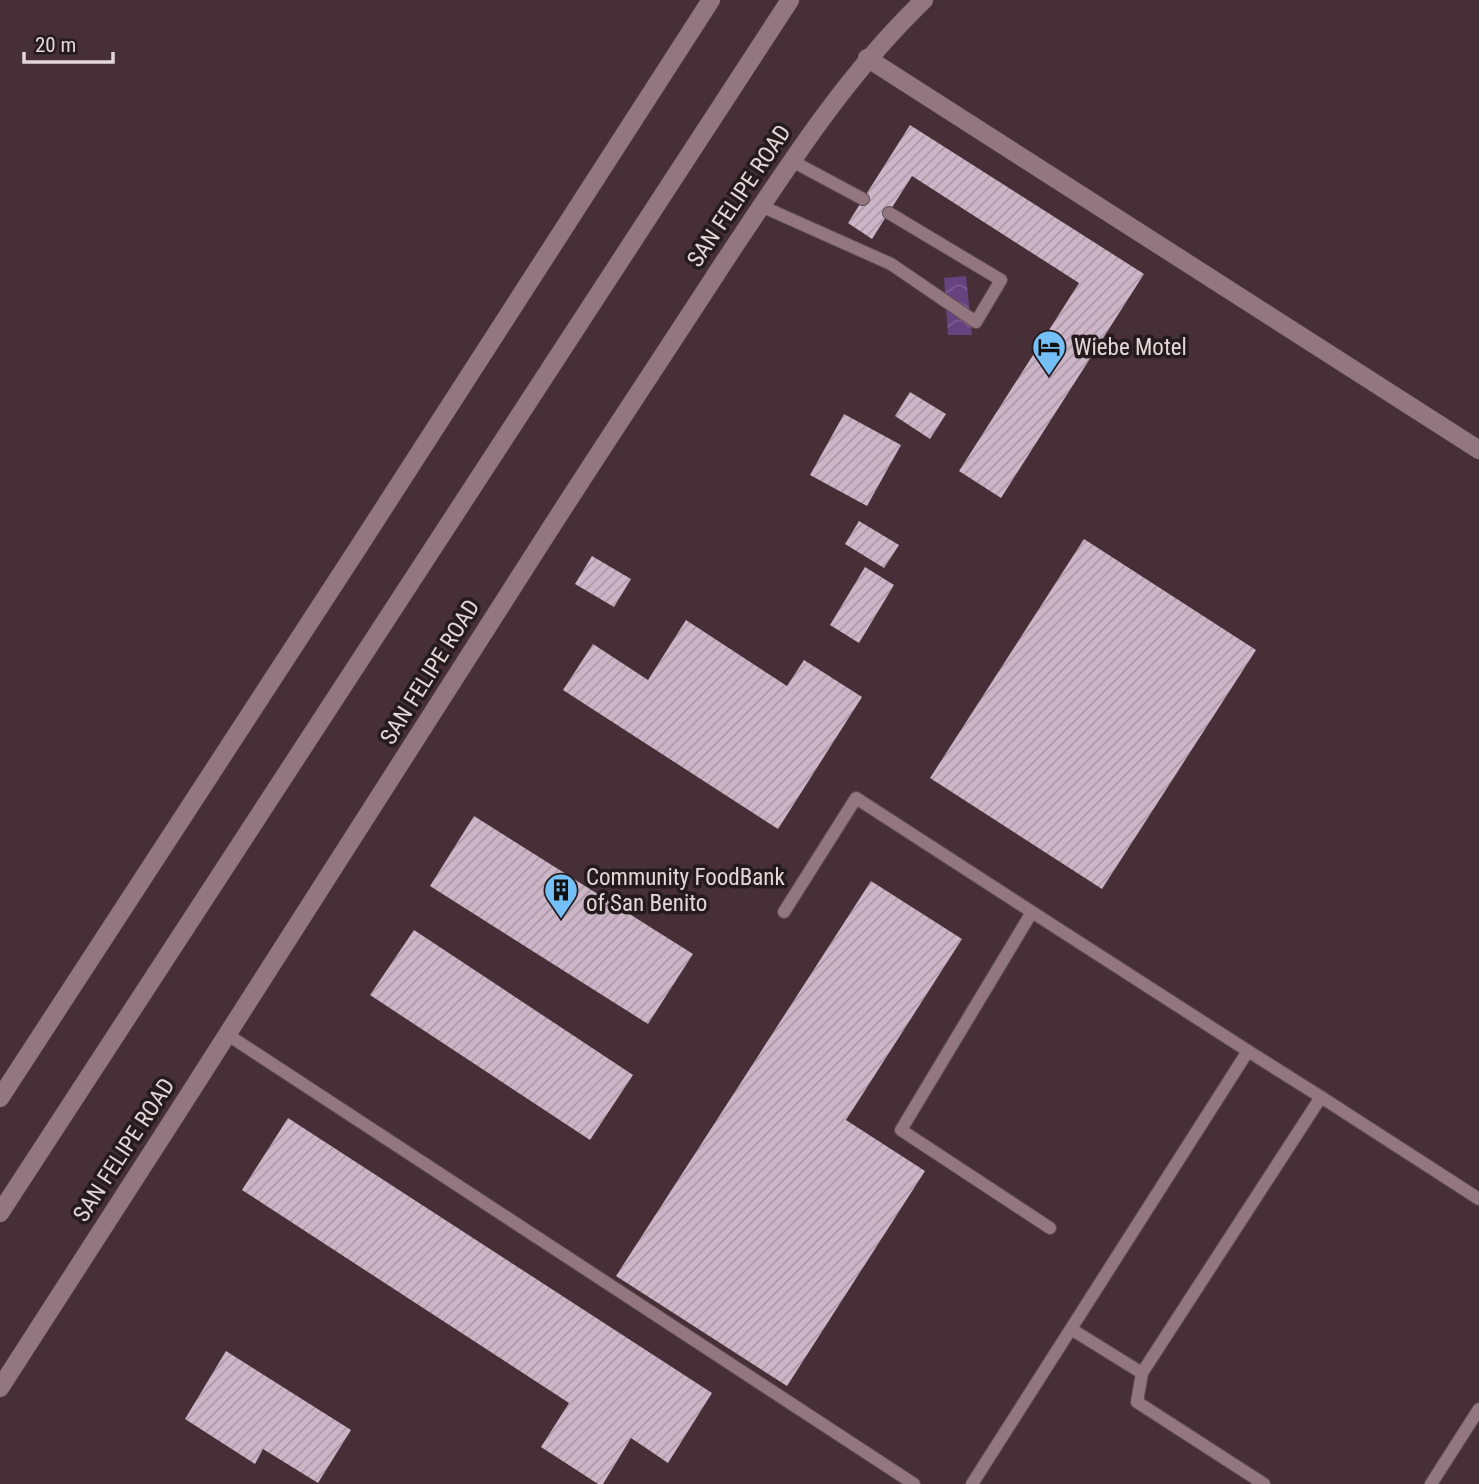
<svg xmlns="http://www.w3.org/2000/svg" width="1479" height="1484" font-family="'Roboto Condensed',sans-serif">
<defs>
<pattern id="water-waves" width="16" height="10" patternUnits="userSpaceOnUse" patternTransform="scale(1.75)"><rect width="16" height="10" fill="#66427e"/><path d="M0 5q4-4 8 0t8 0" fill="none" stroke="#7c5d90"/></pattern>
<pattern id="building-hatch" width="6" height="6" patternUnits="userSpaceOnUse" patternTransform="scale(1.75)"><rect width="6" height="6" fill="#ccb5c7"/><path d="M-1 1l2-2M0 6l6-6M5 7l2-2" fill="none" stroke="#aa98a6"/></pattern>
</defs>
<rect width="100%" height="100%" fill="#462f37"/>
<path fill="url(#water-waves)" d="M 966,276 L 972,335 L 948,335 L 944,278 Z"/>
<g fill="url(#building-hatch)">
<path d="M 910,125 L 1144,274 L 1001,498 L 959,471 L 1079,283 L 912,176 L 872,239 L 848,223 Z"/>
<path d="M 910,392 L 946,414 L 930,439 L 895,416 Z"/>
<path d="M 844,414 L 901,445 L 867,506 L 810,475 Z"/>
<path d="M 859,521 L 899,545 L 884,568 L 845,544 Z"/>
<path d="M 1084,539 L 1256,650 L 1102,889 L 930,778 Z"/>
<path d="M 592,556 L 631,579 L 614,607 L 575,584 Z"/>
<path d="M 865,567 L 894,585 L 859,643 L 830,625 Z"/>
<path d="M 686,620 L 787,686 L 804,660 L 862,697 L 778,829 L 563,690 L 593,644 L 648,680 Z"/>
<path d="M 474,816 L 693,954 L 648,1024 L 430,886 Z"/>
<path d="M 871,881 L 962,939 L 846,1120 L 925,1171 L 787,1386 L 616,1276 Z"/>
<path d="M 414,930 L 633,1075 L 590,1140 L 370,995 Z"/>
<path d="M 288,1118 L 712,1393 L 668,1463 L 631,1438 L 603,1484 L 598,1484 L 541,1447 L 569,1403 L 242,1190 Z"/>
<path d="M 226,1351 L 351,1430 L 318,1483 L 263,1449 L 255,1464 L 185,1419 Z"/>
</g>
<g fill="none" stroke-linecap="round" stroke-linejoin="round">
<g stroke="#604c53" stroke-width="14">
<g id="lane">
<path d="M 792,161 L 863,199"/>
<path d="M 761,206 L 891,264 L 976,322 L 1001,280 L 889,213"/>
<path d="M 784,912 L 856,798 L 1032,912 L 901,1130 L 1050,1228"/>
<path d="M 228,1035 L 914,1484"/>
<path d="M 1248,1051 L 1321,1097"/>
<path d="M 1071,1329 L 1142,1373"/>
<path d="M 972,1484 L 1248,1051 L 1032,912"/>
<path d="M 1264,1484 L 1137,1402 L 1142,1373 L 1321,1097 L 1479,1199"/>
<path d="M 1431,1484 L 1479,1409"/>
</g>
</g>
<g stroke="#604c53" stroke-width="19">
<g id="street">
<path d="M 867,58 L 1479,450"/>
<path d="M 0,1388 C 182,1106 363,824 543,540 C 603,446 665,353 726,259 C 786,169 845,76 924,0"/>
</g>
</g>
<g stroke="#604c53" stroke-width="19">
<g id="secondary">
<path d="M 0,1098 L 358,548 L 711,0"/>
<path d="M 0,1213 L 790,0"/>
</g>
</g>
<use href="#lane" stroke="#927780" stroke-width="12"/>
<use href="#street" stroke="#927780" stroke-width="18"/>
<use href="#secondary" stroke="#927780" stroke-width="18"/>
</g>
<defs>
<g id="hotel-pin" transform="scale(1.75)"><path d="M0 17L-7.5 6A9.5 9.5 0 1 1 7.5 6Z" fill="#74c0f6" stroke="#251b1e"/><path d="M-6-4.5h1.5V1H6V5H4.5V3h-9V5H-6ZM-4 0a1.8 1.8 0 1 1 3.6 0ZM.5 0V-2.5h3Q6-2.5 6 0Z" fill="#111"/></g>
<g id="building-pin" transform="scale(1.75)"><path d="M0 17L-7.5 6A9.5 9.5 0 1 1 7.5 6Z" fill="#74c0f6" stroke="#251b1e"/><path d="M-4-6H4V6H1V3H-1V6H-4ZM-2.5-4.3h1.7v1.8h-1.7ZM.8-4.3h1.7v1.8H.8ZM-2.5-1h1.7V.8h-1.7ZM.8-1h1.7V.8H.8Z" fill="#111"/></g>
</defs>
<g fill-rule="evenodd">
<use href="#hotel-pin" x="1049" y="347"/>
<use href="#building-pin" x="561" y="890"/>
</g>
<g text-anchor="middle" dominant-baseline="central" stroke-width="7" stroke-linejoin="round" paint-order="stroke">
<g font-size="23" fill="#e5d6da" stroke="#251b1e">
<text transform="translate(739 196) rotate(-56)">SAN FELIPE ROAD</text>
<text transform="translate(430 672) rotate(-58)">SAN FELIPE ROAD</text>
<text transform="translate(124 1150) rotate(-57)">SAN FELIPE ROAD</text>
</g>
<g font-size="23" fill="#e5d6da" stroke="#251b1e" text-anchor="start">
<text x="1074" y="347">Wiebe Motel</text>
<text x="586" y="877">Community FoodBank<tspan x="586" dy="26">of San Benito</tspan></text>
</g>
</g>
<path d="M24 52v10h89v-10" fill="none" stroke="#e5d6da" stroke-width="3.5"/>
<text x="35" y="52" font-size="21" fill="#e5d6da" stroke="#251b1e" stroke-width="5" paint-order="stroke">20 m</text>
</svg>
